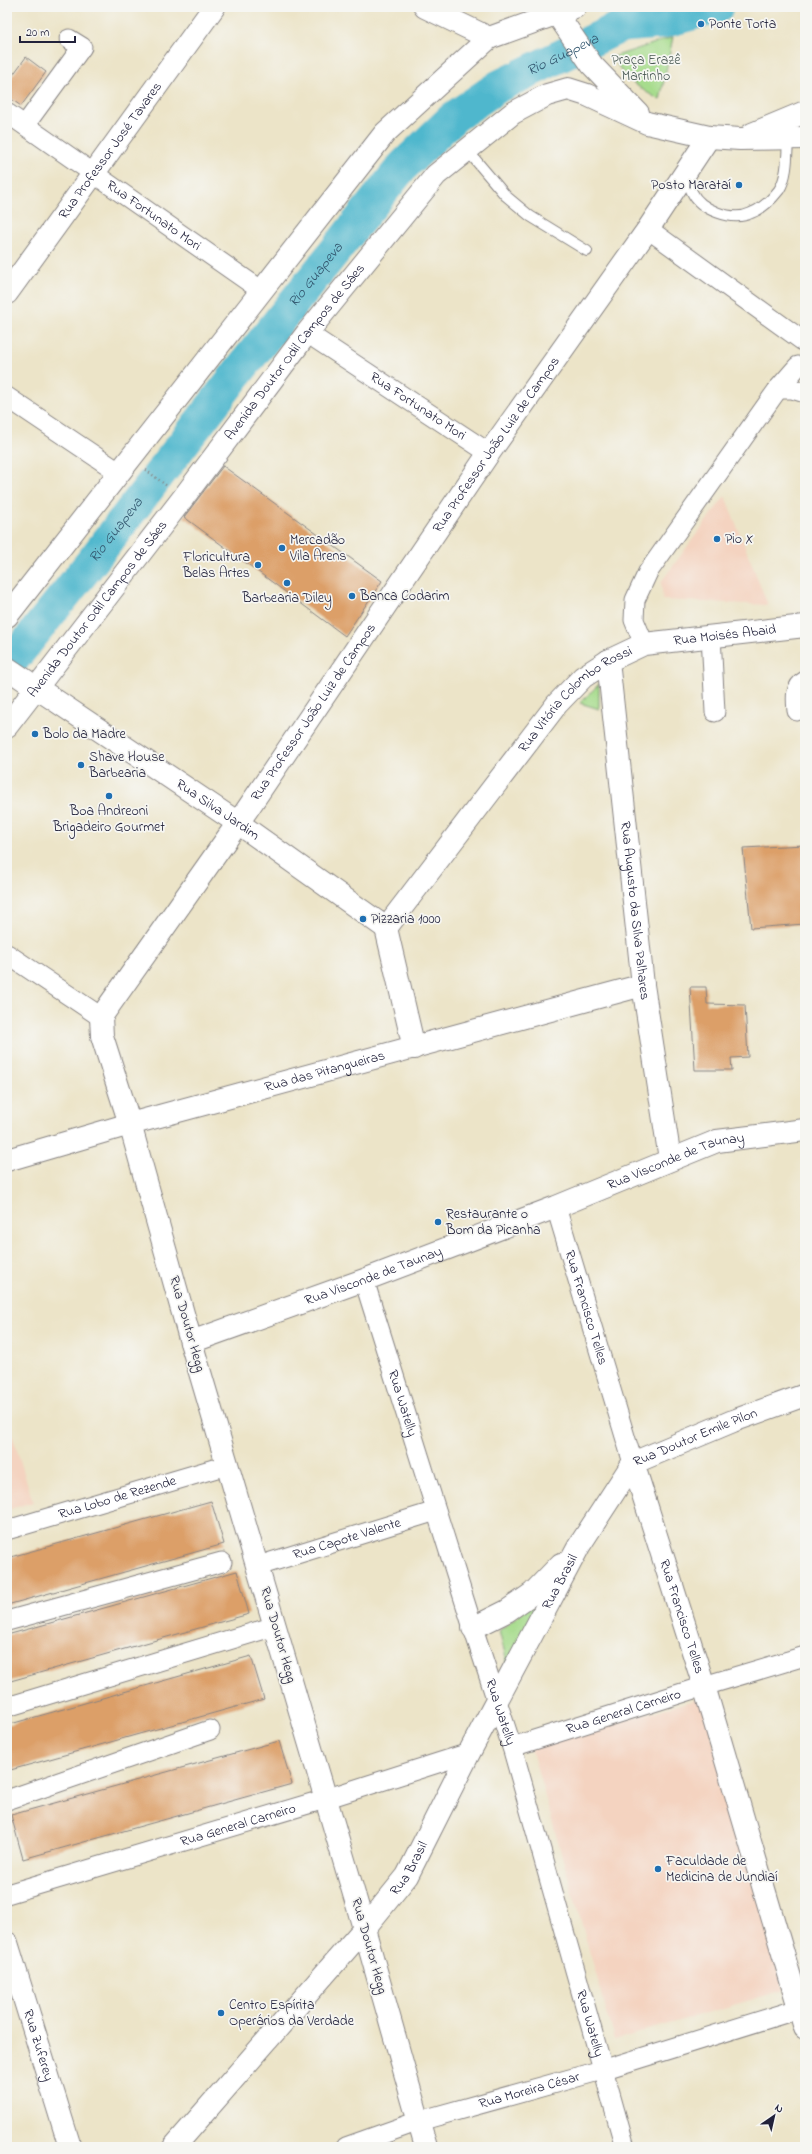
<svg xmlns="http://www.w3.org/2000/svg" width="812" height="2154" font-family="'Indie Flower',sans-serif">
<rect width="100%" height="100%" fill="#f6f6f2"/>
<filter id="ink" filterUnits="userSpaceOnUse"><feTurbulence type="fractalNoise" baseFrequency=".025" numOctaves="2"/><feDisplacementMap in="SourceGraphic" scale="8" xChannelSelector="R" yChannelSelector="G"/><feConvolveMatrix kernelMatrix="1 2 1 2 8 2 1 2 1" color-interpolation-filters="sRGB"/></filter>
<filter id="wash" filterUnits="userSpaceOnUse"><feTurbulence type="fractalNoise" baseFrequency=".012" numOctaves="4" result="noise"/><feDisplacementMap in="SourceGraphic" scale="16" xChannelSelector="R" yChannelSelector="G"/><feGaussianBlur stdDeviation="0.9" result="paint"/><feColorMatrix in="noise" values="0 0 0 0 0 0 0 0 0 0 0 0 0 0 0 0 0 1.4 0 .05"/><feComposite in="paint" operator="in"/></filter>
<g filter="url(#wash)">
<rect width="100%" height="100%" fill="#ece4c8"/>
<g fill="#f4d3c0">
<path d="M 725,496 L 768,605 L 663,600 L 661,582 Z"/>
<path d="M 7,1418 L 33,1502 L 7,1510 Z"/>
<path d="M 701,1698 L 784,1990 L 615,2040 L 531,1748 Z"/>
</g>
<g fill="#a7dc8d" stroke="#647f64">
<path d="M 673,37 L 660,100 C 640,89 623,78 613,57 Z"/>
<path d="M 599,684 L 599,709 L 580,703 Z"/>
<path d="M 546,1592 L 509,1669 L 499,1631 Z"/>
</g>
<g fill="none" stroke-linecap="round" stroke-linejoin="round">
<path stroke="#4fb7cd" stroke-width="33" id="s1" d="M 7,667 L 93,560 L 239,371 L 402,167 L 454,117 L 499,86 L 622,26 L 659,23 L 717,7"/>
</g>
<g id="blocks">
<g fill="#dc9f68">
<path d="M 26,57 L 46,72 L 21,106 L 7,96 L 7,83 Z"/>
<path d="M 223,466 L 382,581 L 345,636 L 184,517 Z"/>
<path d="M 805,845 L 805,924 L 751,928 L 743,848 Z"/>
<path d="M 690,987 L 706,987 L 707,1004 L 745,1005 L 748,1057 L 731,1058 L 732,1070 L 695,1070 Z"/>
<path d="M 211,1501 L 224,1544 L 7,1605 L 7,1558 Z"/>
<path d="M 237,1571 L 249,1614 L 7,1682 L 7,1635 Z"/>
<path d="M 251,1656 L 264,1699 L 7,1771 L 7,1725 Z"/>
<path d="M 279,1741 L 292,1784 L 23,1859 L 11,1815 Z"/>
</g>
</g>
</g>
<g filter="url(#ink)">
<use href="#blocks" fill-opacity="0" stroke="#878382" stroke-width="1"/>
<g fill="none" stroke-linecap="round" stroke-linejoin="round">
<g stroke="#878382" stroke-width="12">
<g id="lane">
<path d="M 467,150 L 506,196 L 530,216 L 587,251"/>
<path d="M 687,174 C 688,180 689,187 692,192 C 700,210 733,222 751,213 C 762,209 772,199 779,190 C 788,176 787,154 788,138"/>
</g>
</g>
<g stroke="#878382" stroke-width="21">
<g id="street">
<path id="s2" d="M 7,113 L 262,291"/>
<path d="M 25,125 L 82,47 L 69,39"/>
<path d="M 648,229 L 803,341"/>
<path id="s3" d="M 307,333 L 489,453"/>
<path d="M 778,389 L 792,389 L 805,393"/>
<path d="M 7,397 L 120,473"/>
<path d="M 711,636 L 715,712"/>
<path d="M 644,644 L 634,620 L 635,600 L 648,572 L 778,389 L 798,366"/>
<path d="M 797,711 C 796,700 794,687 805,681"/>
<path d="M 7,954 L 101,1017"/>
<path id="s4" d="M 556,1207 L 633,1463"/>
<path id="s5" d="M 364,1280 L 473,1628 L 512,1747 L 625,2147"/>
<path id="s6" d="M 7,1530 L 227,1465"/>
<path id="s7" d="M 258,1566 L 436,1511"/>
<path d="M 7,1621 L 222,1562"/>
<path d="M 7,1707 L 275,1626"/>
<path id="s8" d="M 512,1747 L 704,1686 L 805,1656"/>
<path d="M 7,1800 L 210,1730"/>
<path id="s9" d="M 7,1894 L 325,1799 L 469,1753"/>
<path id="s10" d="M 346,2147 L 419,2121 L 602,2070 L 805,2007"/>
</g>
</g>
<g stroke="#878382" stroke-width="24">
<g id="secondary">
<path d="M 425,7 L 489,38"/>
<path id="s11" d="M 7,293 L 214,7"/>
<path id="s12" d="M 608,661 L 643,985 L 670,1159"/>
<path id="s13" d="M 7,668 L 238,823 L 386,928"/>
<path id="s14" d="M 386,928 L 557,704 L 583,677 L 608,661 L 644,644 L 805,626"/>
<path d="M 386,928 L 414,1048"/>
<path id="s15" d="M 7,1160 L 130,1124 L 643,985"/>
<path id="s16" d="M 191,1342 L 364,1280 L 556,1207 L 717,1141 L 805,1130"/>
<path id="s17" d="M 633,1463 L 704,1686 L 805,2028"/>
<path d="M 473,1628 L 507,1611 L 533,1593 L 561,1564"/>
<path id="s18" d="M 7,1943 L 70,2147"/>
<path id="s19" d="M 174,2147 L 364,1929 L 407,1876 L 469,1753 L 579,1546 L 633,1463 L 733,1421 L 805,1395"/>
<path id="s20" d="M 426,2147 L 359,1911 L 191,1342 L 130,1124 L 102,1036 L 101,1017 L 238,823 L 489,453 L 648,229 L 709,137"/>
</g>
</g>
<g stroke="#878382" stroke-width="24">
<g id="primary">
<path d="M 557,14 L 592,65 L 638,113"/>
<path d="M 752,134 L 805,112"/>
<path d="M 7,616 L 385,133 L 489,38 L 575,7"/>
<path id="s21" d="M 7,726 L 183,498 L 307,333 L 436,175 L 513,113 L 547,95 L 568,89 L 587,95 L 647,123 L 709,137 L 740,139 L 805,138"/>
</g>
</g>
<path stroke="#878382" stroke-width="2.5" stroke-dasharray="1 3" stroke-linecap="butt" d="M 146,470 L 167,486"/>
<use href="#lane" stroke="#fff" stroke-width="10"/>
<use href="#street" stroke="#fff" stroke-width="19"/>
<use href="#secondary" stroke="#fff" stroke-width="22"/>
<use href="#primary" stroke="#fff" stroke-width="22"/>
</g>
</g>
<g fill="#1f6fb2" stroke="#f6f6f2" stroke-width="1.5">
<circle cx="701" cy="24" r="4"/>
<circle cx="739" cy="185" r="4"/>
<circle cx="717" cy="539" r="4"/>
<circle cx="282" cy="548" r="4"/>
<circle cx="258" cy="565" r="4"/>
<circle cx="287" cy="583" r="4"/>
<circle cx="352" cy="596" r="4"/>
<circle cx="35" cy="734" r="4"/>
<circle cx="81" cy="765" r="4"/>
<circle cx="109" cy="796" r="4"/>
<circle cx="363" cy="919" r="4"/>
<circle cx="438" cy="1222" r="4"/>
<circle cx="658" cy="1869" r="4"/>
<circle cx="221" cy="2013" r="4"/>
</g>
<g text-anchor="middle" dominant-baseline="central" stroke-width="3.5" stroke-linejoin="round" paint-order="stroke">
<g font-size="14" fill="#22223b" stroke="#f6f6f2" text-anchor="start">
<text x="709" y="24">Ponte Torta</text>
<text x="731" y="185" text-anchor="end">Posto Marataí</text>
<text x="725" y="539">Pio X</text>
<text x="290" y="540">Mercadão<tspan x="290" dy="16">Vila Arens</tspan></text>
<text x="250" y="557" text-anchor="end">Floricultura<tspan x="250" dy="16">Belas Artes</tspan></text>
<text x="360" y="596">Banca Codarim</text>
<text x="287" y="598" text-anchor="middle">Barbearia Diley</text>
<text x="43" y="734">Bolo da Madre</text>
<text x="89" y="757">Shave House<tspan x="89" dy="16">Barbearia</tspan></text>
<text x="109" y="811" text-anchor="middle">Boa Andreoni<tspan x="109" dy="16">Brigadeiro Gourmet</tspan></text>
<text x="371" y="919">Pizzaria 1000</text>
<text x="446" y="1214">Restaurante o<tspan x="446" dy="16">Bom da Picanha</tspan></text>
<text x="666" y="1861">Faculdade de<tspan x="666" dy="16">Medicina de Jundiaí</tspan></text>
<text x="229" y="2005">Centro Espírita<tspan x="229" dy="16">Operários da Verdade</tspan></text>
</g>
<g font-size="14" fill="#4a5a54" stroke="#f6f6f2">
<text x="646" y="60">Praça Erazê<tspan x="646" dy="16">Martinho</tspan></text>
</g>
<g font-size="14" fill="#22223b" stroke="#f6f6f2">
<text stroke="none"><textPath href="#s11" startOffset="176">Rua Professor José Tavares</textPath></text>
<text stroke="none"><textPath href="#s2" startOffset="179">Rua Fortunato Mori</textPath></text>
<text stroke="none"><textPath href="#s21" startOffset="472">Avenida Doutor Odil Campos de Sáes</textPath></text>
<text stroke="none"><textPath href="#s3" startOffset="133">Rua Fortunato Mori</textPath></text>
<text stroke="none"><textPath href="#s20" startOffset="1872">Rua Professor João Luiz de Campos</textPath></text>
<text stroke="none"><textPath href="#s21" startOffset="148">Avenida Doutor Odil Campos de Sáes</textPath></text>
<text stroke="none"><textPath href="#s14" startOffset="470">Rua Moisés Abaid</textPath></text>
<text stroke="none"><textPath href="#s14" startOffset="299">Rua Vitória Colombo Rossi</textPath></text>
<text stroke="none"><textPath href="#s20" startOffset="1548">Rua Professor João Luiz de Campos</textPath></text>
<text stroke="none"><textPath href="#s13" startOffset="254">Rua Silva Jardim</textPath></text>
<text stroke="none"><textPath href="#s12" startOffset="251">Rua Augusto da SIlva Palhares</textPath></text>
<text stroke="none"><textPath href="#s15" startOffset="330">Rua das Pitangueiras</textPath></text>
<text stroke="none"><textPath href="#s16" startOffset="518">Rua Visconde de Taunay</textPath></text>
<text stroke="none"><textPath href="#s16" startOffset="194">Rua Visconde de Taunay</textPath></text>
<text stroke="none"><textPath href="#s4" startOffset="105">Rua Francisco Telles</textPath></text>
<text transform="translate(187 1324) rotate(74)">Rua Doutor Hegg</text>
<text stroke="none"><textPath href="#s5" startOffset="129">Rua Watelly</textPath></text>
<text stroke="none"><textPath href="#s19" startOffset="896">Rua Doutor Emile Pilon</textPath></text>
<text stroke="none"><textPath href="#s6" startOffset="115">Rua Lobo de Rezende</textPath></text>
<text stroke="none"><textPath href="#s7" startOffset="93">Rua Capote Valente</textPath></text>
<text stroke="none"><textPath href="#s19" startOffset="689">Rua Brasil</textPath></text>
<text stroke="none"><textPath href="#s17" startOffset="161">Rua Francisco Telles</textPath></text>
<text transform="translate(278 1635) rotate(74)">Rua Doutor Hegg</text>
<text stroke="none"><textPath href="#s8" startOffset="117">Rua General Carneiro</textPath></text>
<text stroke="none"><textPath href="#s5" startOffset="453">Rua Watelly</textPath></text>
<text stroke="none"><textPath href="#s9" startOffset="241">Rua General Carneiro</textPath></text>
<text stroke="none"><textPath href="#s19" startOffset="365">Rua Brasil</textPath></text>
<text transform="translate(369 1946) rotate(74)">Rua Doutor Hegg</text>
<text stroke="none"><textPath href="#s5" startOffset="777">Rua Watelly</textPath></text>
<text stroke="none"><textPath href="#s18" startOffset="107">Rua Zuferey</textPath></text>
<text stroke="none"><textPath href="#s10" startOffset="192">Rua Moreira César</textPath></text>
</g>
<g font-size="15" font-style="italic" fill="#32566e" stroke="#f6f6f2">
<text stroke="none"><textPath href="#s1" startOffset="835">Rio Guapeva</textPath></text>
<text stroke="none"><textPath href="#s1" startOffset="499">Rio Guapeva</textPath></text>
<text stroke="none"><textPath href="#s1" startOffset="175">Rio Guapeva</textPath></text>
</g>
</g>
<rect width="812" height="2154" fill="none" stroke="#f6f6f2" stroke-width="24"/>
<g transform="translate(774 2116) rotate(34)" stroke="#f6f6f2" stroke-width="3" paint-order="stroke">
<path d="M0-3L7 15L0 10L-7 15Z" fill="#22223b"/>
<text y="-6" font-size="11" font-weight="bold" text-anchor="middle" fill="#22223b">N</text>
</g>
<path d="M20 36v6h55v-6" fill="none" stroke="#22223b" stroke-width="2"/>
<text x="26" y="36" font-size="12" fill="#22223b" stroke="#f6f6f2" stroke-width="3" paint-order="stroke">20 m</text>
</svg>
